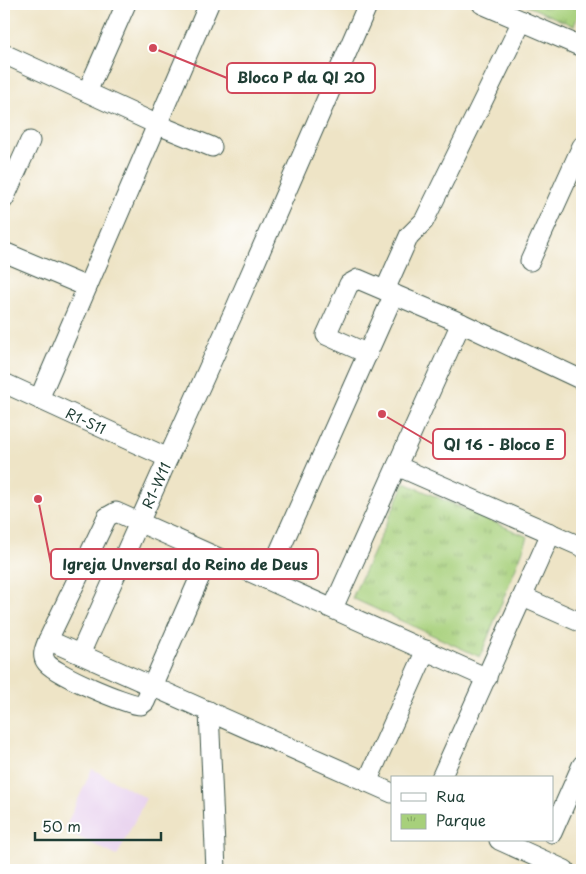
<svg xmlns="http://www.w3.org/2000/svg" width="586" height="874" font-family="'Playpen Sans',sans-serif">
<defs>
<pattern id="park-tufts" width="24" height="20" patternUnits="userSpaceOnUse" patternTransform="scale(1.25)"><rect width="24" height="20" fill="#a7d07b"/><path d="M3 7l-1-3M5 7V3M7 7l1-3M15 17l-1-3M17 17v-4M19 17l1-3" fill="none" stroke="#87aa66"/></pattern>
</defs>
<rect width="100%" height="100%" fill="#fff"/>
<filter id="ink" filterUnits="userSpaceOnUse"><feTurbulence type="fractalNoise" baseFrequency=".02" numOctaves="2"/><feDisplacementMap in="SourceGraphic" scale="10" xChannelSelector="R" yChannelSelector="G"/><feConvolveMatrix kernelMatrix="1 2 1 2 8 2 1 2 1" color-interpolation-filters="sRGB"/></filter>
<filter id="wash" filterUnits="userSpaceOnUse"><feTurbulence type="fractalNoise" baseFrequency=".0096" numOctaves="4" result="noise"/><feDisplacementMap in="SourceGraphic" scale="20" xChannelSelector="R" yChannelSelector="G"/><feGaussianBlur stdDeviation="1.12" result="paint"/><feColorMatrix in="noise" values="0 0 0 0 0 0 0 0 0 0 0 0 0 0 0 0 0 1.4 0 .05"/><feComposite in="paint" operator="in"/></filter>
<g filter="url(#wash)">
<rect width="100%" height="100%" fill="#eee4c6"/>
<path fill="#e8d2ee" d="M 92,769 L 146,798 L 117,856 L 64,830 Z"/>
<g fill="url(#park-tufts)" stroke="#638658">
<path d="M 523,4 L 582,4 L 574,26 Z"/>
<path d="M 405,483 L 528,537 L 480,657 L 352,598 Z"/>
</g>
</g>
<g filter="url(#ink)">
<g fill="none" stroke-linecap="round" stroke-linejoin="round">
<g stroke="#3e564a" stroke-width="21">
<g id="minor">
<path d="M 482,4 L 582,47"/>
<path d="M 4,54 L 156,124 L 212,147"/>
<path d="M 87,92 L 126,4"/>
<path d="M 4,199 L 30,141"/>
<path d="M 4,252 L 87,287"/>
<path d="M 530,261 L 582,146"/>
<path d="M 385,290 L 409,236 L 424,221 L 522,21"/>
<path d="M 368,354 L 326,335 L 349,284 L 358,279 L 461,323 L 582,380"/>
<path id="s1" d="M 4,383 L 168,458"/>
<path d="M 39,399 L 209,4"/>
<path d="M 397,466 L 582,547"/>
<path d="M 210,554 L 145,702 L 141,705 C 127,705 52,673 46,662 C 41,655 45,648 48,640 L 107,517 L 116,512 L 487,678"/>
<path d="M 267,579 L 394,294"/>
<path d="M 523,597 L 582,623"/>
<path d="M 333,608 L 461,323"/>
<path d="M 48,640 L 392,793"/>
<path id="s2" d="M 80,654 L 236,307 L 368,4"/>
<path d="M 209,711 L 216,870"/>
<path d="M 441,778 L 551,533"/>
<path d="M 367,782 L 426,650"/>
<path d="M 552,833 L 582,765"/>
<path d="M 499,840 L 565,870"/>
</g>
</g>
<use href="#minor" stroke="#fff" stroke-width="19"/>
</g>
</g>
<g text-anchor="middle" dominant-baseline="central" stroke-width="4.5" stroke-linejoin="round" paint-order="stroke">
<g font-size="14" fill="#1f3d34" stroke="#fff">
<text stroke="none"><textPath href="#s1" startOffset="90">R1-S11</textPath></text>
<text stroke="none"><textPath href="#s2" startOffset="185">R1-W11</textPath></text>
</g>
</g>
<path fill="none" stroke="#d1495b" stroke-width="2" d="M153 48L227 78M382 414L433 444M38 499L51 564"/>
<g fill="#d1495b" stroke="#fff" stroke-width="2">
<circle cx="153" cy="48" r="5"/>
<circle cx="382" cy="414" r="5"/>
<circle cx="38" cy="499" r="5"/>
</g>
<g fill="#fff" stroke="#d1495b" stroke-width="2">
<rect x="227" y="63" width="148" height="30" rx="5"/>
<rect x="433" y="429" width="132" height="30" rx="5"/>
<rect x="51" y="549" width="267" height="30" rx="5"/>
</g>
<g font-size="15" text-anchor="middle" font-weight="bold" fill="#1f3d34">
<text x="301" y="83">Bloco P da QI 20</text>
<text x="499" y="450">QI 16 - Bloco E</text>
<text x="185" y="570">Igreja Unversal do Reino de Deus</text>
</g>
<rect width="586" height="874" fill="none" stroke="#fff" stroke-width="20"/>
<rect x="391" y="776" width="162" height="65" fill="#ffffff" stroke="#a5b1ae"/>
<rect x="401" y="793" width="25" height="8" fill="#ffffff" stroke="#a5b1ae"/>
<text x="436" y="802" font-size="15" fill="#1f3d34">Rua</text>
<rect x="401" y="814" width="25" height="15" fill="url(#park-tufts)" stroke="#a5b1ae"/>
<text x="436" y="826" font-size="15" fill="#1f3d34">Parque</text>
<path d="M35 832v8h126v-8" fill="none" stroke="#1f3d34" stroke-width="2.5"/>
<text x="42" y="832" font-size="15" fill="#1f3d34" stroke="#ffffff" stroke-width="4" paint-order="stroke">50 m</text>
</svg>
